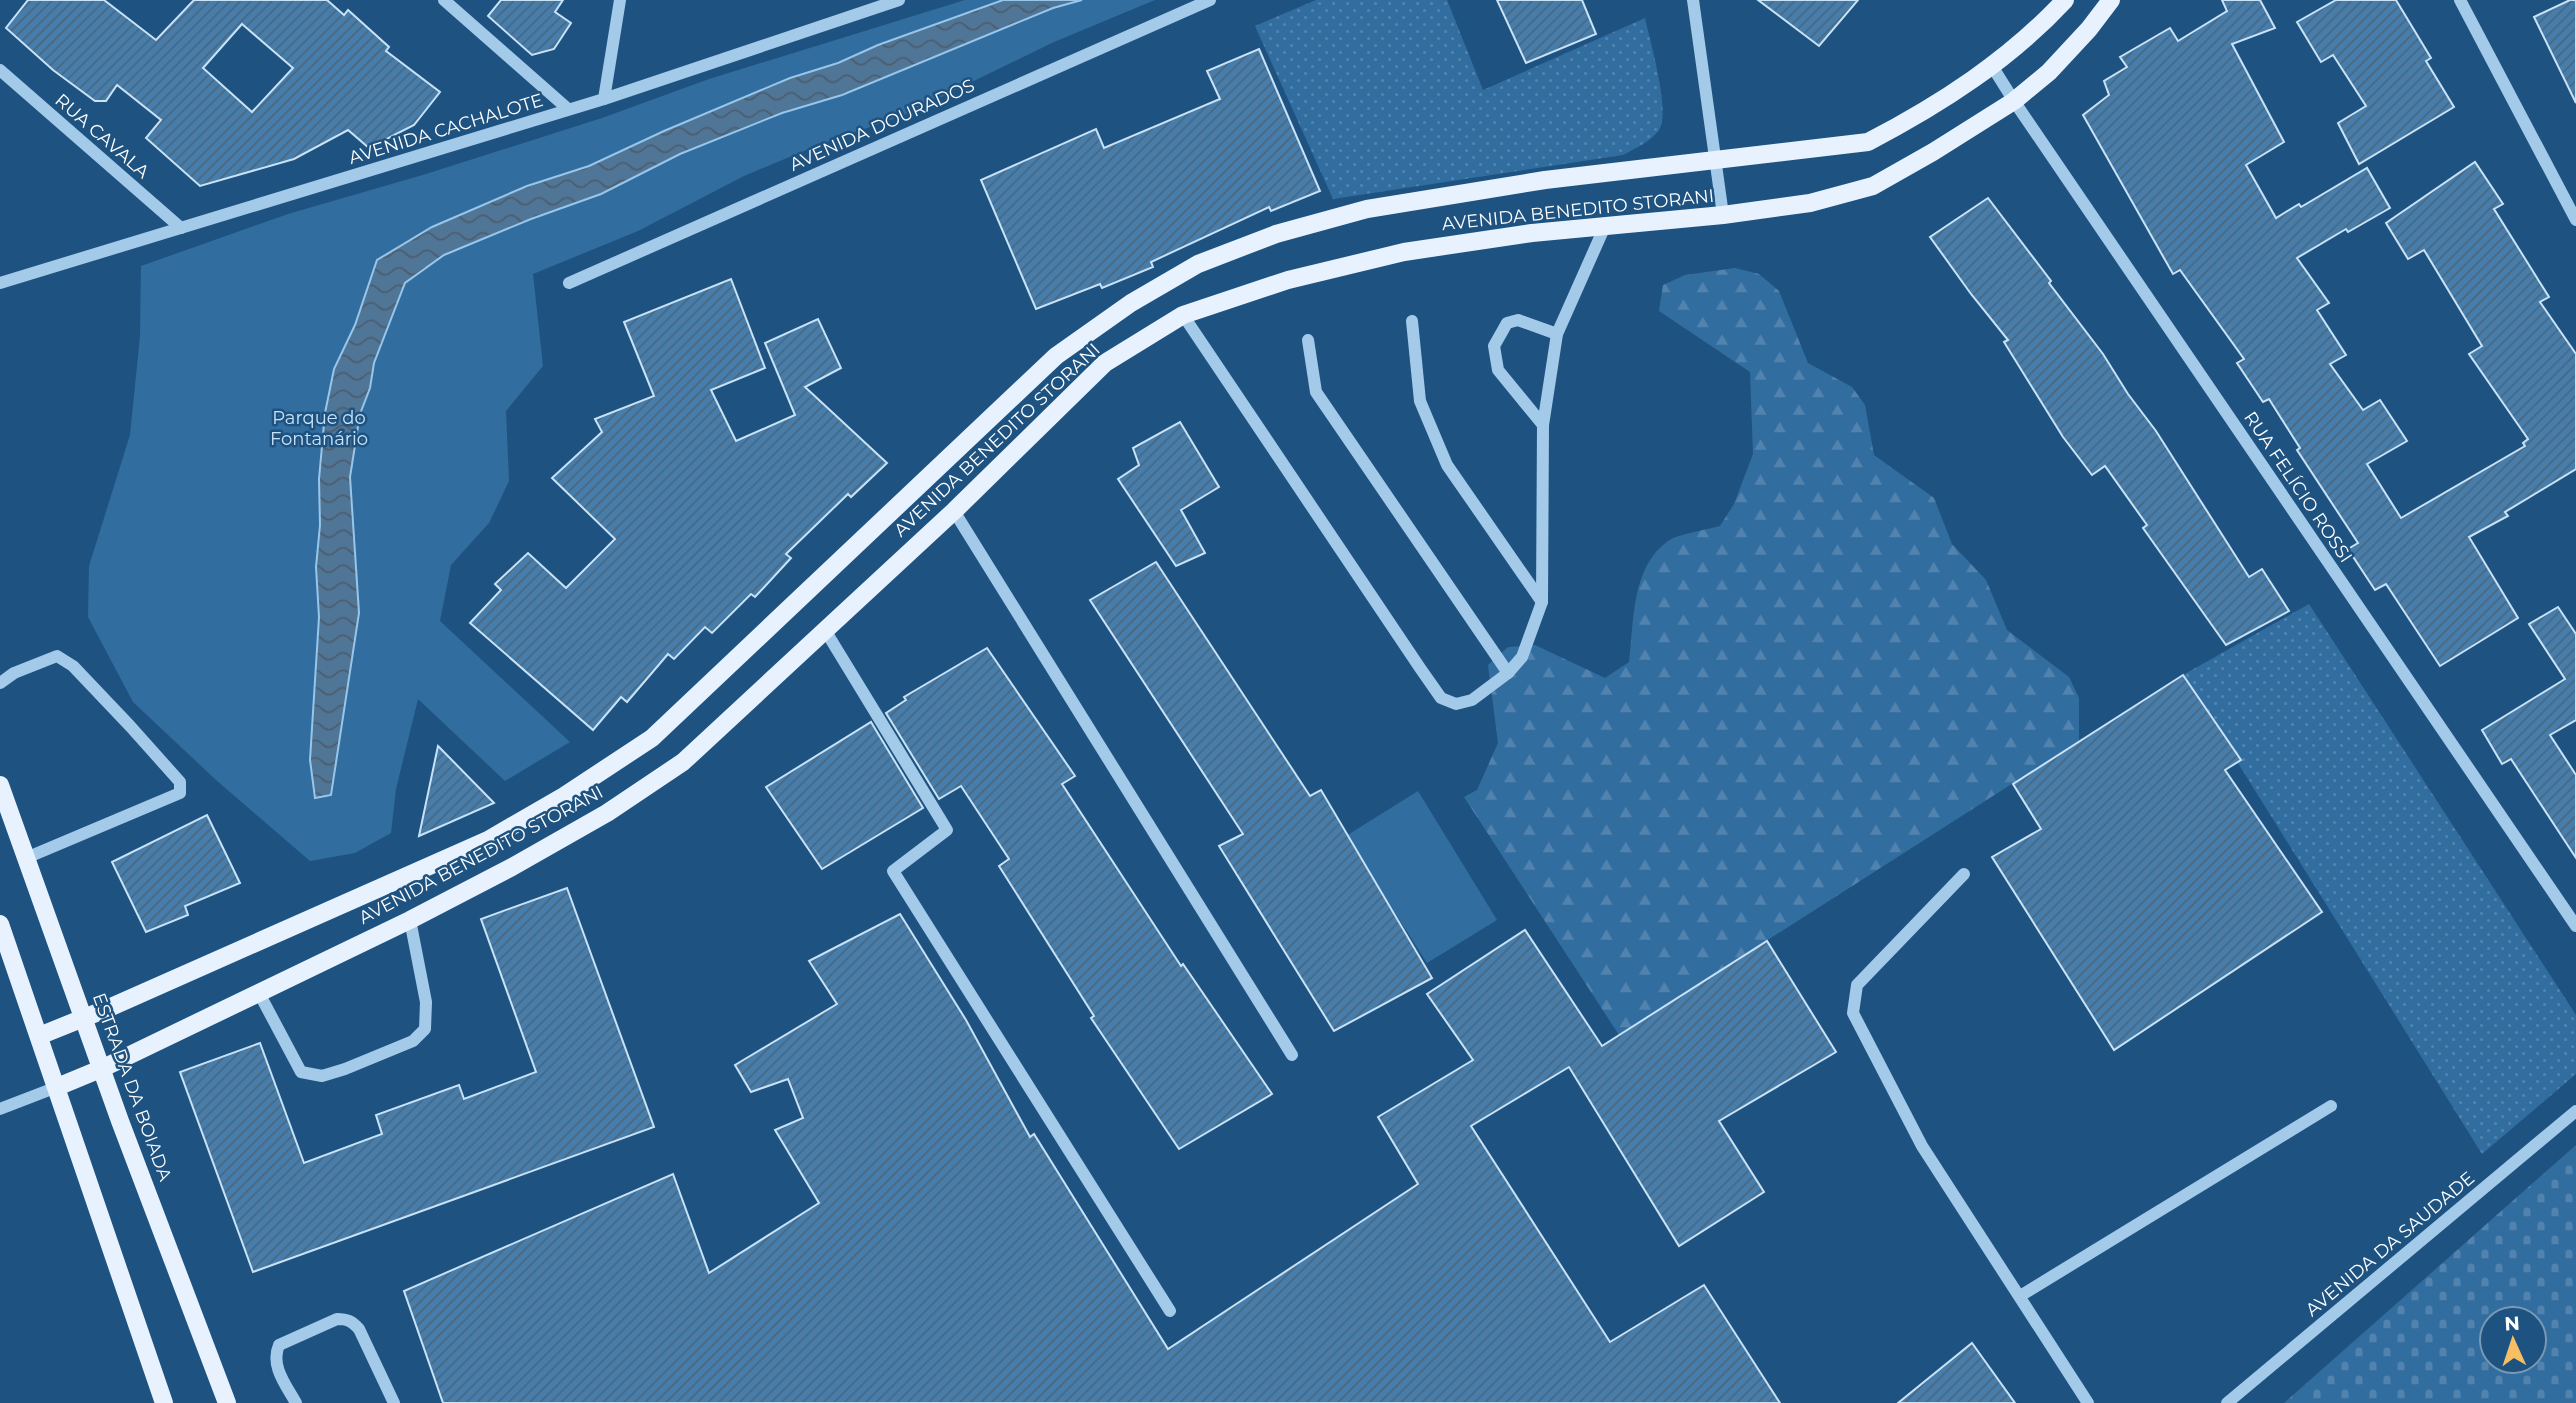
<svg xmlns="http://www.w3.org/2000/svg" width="2576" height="1403" font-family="Montserrat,sans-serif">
<defs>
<pattern id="grass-dots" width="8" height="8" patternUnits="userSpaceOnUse" patternTransform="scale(1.75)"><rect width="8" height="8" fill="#326da0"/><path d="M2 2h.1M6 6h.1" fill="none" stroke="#5183ae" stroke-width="1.8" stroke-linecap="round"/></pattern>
<pattern id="forest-firs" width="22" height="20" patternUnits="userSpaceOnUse" patternTransform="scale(1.75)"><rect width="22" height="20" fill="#326da0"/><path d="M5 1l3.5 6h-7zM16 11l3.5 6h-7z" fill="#5183ae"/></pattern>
<pattern id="cemetery-stones" width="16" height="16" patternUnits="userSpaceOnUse" patternTransform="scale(1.75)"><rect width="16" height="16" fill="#326da0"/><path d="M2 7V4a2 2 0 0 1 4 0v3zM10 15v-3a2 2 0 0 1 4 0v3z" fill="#5183ae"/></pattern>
<pattern id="water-waves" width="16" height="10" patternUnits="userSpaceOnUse" patternTransform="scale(1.75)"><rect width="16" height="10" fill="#4f7597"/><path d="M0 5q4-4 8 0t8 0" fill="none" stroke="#4d5e6e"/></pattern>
<pattern id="building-hatch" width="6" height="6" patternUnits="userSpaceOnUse" patternTransform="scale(1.75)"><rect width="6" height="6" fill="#477dab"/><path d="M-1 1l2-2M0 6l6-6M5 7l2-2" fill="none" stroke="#496780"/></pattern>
</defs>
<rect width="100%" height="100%" fill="#1e5381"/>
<g fill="url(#grass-dots)">
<path d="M 1316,0 L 1447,0 L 1483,90 L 1645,18 C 1650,41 1671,112 1659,130 C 1650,142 1636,148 1623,155 L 1333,199 L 1255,26 Z"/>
<path d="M 2309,604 L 2576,1015 L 2576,1074 L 2482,1154 L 2183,675 Z"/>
</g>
<path fill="url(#forest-firs)" d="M 1735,268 L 1759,274 L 1779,291 L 1808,363 L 1852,387 L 1865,405 L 1874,455 L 1934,498 L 1952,544 L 1986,580 L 2007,630 L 2069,677 L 2079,698 L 2079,741 L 1619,1035 L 1464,797 L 1477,790 L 1498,743 L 1488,665 L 1508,647 L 1535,645 L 1605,678 L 1629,662 C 1634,622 1631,567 1668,541 C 1678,534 1706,530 1720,526 L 1734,504 L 1753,454 L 1750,372 L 1659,311 L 1663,285 L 1685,275 Z"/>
<path fill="url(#cemetery-stones)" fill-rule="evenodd" d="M 2576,1145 L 2576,1403 L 2284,1403 ZM 2492,1319 L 2534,1319 L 2534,1361 L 2492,1361 Z"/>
<g fill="#326da0">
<path d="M 965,0 L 1155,0 L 1054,42 L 902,116 L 818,145 L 744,176 L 638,231 L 533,274 L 543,366 L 506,411 L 509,481 L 489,523 L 451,565 L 440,621 L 570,742 L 505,781 L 418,699 L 396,789 L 391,833 L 355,853 L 310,861 L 216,780 L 133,702 L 88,617 L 89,566 L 130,435 L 140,336 L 141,266 L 288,214 L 426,174 L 602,118 L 709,79 Z"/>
<path d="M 1418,791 L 1497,920 L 1427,963 L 1346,836 Z"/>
</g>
<path fill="url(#water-waves)" stroke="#97c6ea" stroke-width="2" d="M 1003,0 L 1082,0 L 1053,8 L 842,95 L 782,113 L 680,154 L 601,194 L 531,219 L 444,255 L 405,283 L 374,363 L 370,388 L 360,414 L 350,477 L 359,613 L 331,795 L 315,798 L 310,760 L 319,617 L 316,567 L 320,525 L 319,479 L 325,413 L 334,369 L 355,325 L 377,260 L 432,227 L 527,186 L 589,166 L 664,131 L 790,78 L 838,63 L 878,45 Z"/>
<g fill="url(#building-hatch)" stroke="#c8e2f7" stroke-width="2" fill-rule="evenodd">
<path d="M 28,0 L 104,0 L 156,40 L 194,0 L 327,0 L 344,15 L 348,10 L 389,47 L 386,51 L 440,92 L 414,125 L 369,148 L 348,130 L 294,159 L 200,186 L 146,138 L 161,120 L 117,85 L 106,101 L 95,101 L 53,70 L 6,28 ZM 242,24 L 293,68 L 252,112 L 203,68 Z"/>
<path d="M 501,0 L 563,0 L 555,12 L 571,23 L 554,49 L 532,55 L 488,16 Z"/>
<path d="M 1497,0 L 1582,0 L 1596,34 L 1526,63 Z"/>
<path d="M 1758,0 L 1858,0 L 1819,46 Z"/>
<path d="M 2222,0 L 2260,0 L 2275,28 L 2232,44 L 2284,142 L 2246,165 L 2276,218 L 2299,204 L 2301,207 L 2367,168 L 2390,208 L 2348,232 L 2346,229 L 2297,258 L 2329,303 L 2317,310 L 2346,355 L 2330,364 L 2363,410 L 2380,400 L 2407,441 L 2367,464 L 2401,518 L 2525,446 L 2523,443 L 2528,439 L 2469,354 L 2482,346 L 2424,250 L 2408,259 L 2386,223 L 2475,162 L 2503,204 L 2494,209 L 2549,297 L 2540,302 L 2576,354 L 2576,469 L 2505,512 L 2508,516 L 2469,537 L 2518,618 L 2440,666 L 2386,584 L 2375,590 L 2348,549 L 2358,543 L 2297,450 L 2300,448 L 2269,399 L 2263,402 L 2237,363 L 2244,359 L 2180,270 L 2173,274 L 2083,115 L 2109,95 L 2104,81 L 2127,67 L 2120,57 L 2170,28 L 2178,41 L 2227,11 Z"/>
<path d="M 2336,0 L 2396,0 L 2431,58 L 2426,61 L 2454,107 L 2359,164 L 2338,123 L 2366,106 L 2333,55 L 2321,62 L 2297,22 Z"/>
<path d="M 2570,0 L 2576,0 L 2576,103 L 2534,17 Z"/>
<path d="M 1259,49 L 1320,191 L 1271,211 L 1269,207 L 1151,262 L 1153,267 L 1102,288 L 1100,284 L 1036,309 L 981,180 L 1096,129 L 1104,148 L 1220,99 L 1207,71 Z"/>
<path d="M 1988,198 L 2051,281 L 2049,283 L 2103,354 L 2128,394 L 2156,431 L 2249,577 L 2262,569 L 2289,611 L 2226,645 L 2143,528 L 2147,525 L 2105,466 L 2092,475 L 2063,437 L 2004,342 L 2008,340 L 1971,294 L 1930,237 Z"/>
<path d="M 731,279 L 765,368 L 711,390 L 736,441 L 795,415 L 765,343 L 818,319 L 841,368 L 805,387 L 887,463 L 851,497 L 848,494 L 786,554 L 791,558 L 755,597 L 751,594 L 712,633 L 705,627 L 674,659 L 668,654 L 627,702 L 621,697 L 593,730 L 470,623 L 501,590 L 495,584 L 528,553 L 566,588 L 615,539 L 552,478 L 602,432 L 595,419 L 654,396 L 624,322 Z"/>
<path d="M 1180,422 L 1219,487 L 1181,510 L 1205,553 L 1176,566 L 1118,479 L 1139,465 L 1133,448 Z"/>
<path d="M 1156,562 L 1310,796 L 1321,790 L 1432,978 L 1334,1031 L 1219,846 L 1243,834 L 1090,600 Z"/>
<path d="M 2558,607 L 2576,634 L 2576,720 L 2550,735 L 2576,775 L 2576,858 L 2511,759 L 2502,764 L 2482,730 L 2565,679 L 2529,624 Z"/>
<path d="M 987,648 L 1075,776 L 1062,784 L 1181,966 L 1183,964 L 1272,1094 L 1179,1149 L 1091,1018 L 1094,1016 L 999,866 L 1009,859 L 961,786 L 939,799 L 886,713 L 906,700 L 904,697 Z"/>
<path d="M 2183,675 L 2241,760 L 2225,770 L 2322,912 L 2114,1050 L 1992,857 L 2041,829 L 2013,784 Z"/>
<path d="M 871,722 L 923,808 L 822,869 L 766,787 Z"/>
<path d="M 438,746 L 494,803 L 419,836 Z"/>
<path d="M 207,815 L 240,883 L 185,906 L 188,915 L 146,932 L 112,862 Z"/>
<path d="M 567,888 L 654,1127 L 253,1272 L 180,1072 L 260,1043 L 304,1163 L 382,1134 L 376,1115 L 459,1085 L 464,1099 L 536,1072 L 481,919 Z"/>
<path d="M 900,914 L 966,1020 L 1030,1137 L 1034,1134 L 1168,1349 L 1418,1184 L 1378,1117 L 1473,1060 L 1427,994 L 1525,930 L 1602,1046 L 1767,941 L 1836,1052 L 1719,1121 L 1764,1192 L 1679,1246 L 1569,1067 L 1471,1126 L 1610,1342 L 1704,1285 L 1780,1403 L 443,1403 L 404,1291 L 673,1174 L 709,1273 L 819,1203 L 775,1130 L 803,1118 L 788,1079 L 751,1092 L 735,1065 L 837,1004 L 809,961 Z"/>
<path d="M 1972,1343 L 2015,1403 L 1898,1403 Z"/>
</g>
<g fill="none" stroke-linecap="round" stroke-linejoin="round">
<g stroke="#a4cae9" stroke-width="12">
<path d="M 444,0 L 568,109"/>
<path d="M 1693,0 L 1723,215"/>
<path d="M 2460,0 L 2576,220"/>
<path d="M 1992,66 L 2014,101 L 2576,926"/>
<path d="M 0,70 L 181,228"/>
<path d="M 604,99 L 620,0"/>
<path d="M 0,283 L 604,99 L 899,0"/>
<path d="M 569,283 L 1210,0"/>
<path d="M 1183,315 L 1420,668 L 1441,698 L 1456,704 L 1472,700 L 1508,673 L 1522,657 L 1542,602 L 1543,425 L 1557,334 L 1605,226"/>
<path d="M 1412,321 L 1420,401 L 1447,465 L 1542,602"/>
<path d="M 1308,340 L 1316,392 L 1508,673"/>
<path d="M 1543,425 L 1498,370 L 1494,346 L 1507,323 L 1518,320 L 1557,334"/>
<path d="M 954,511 L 1292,1055"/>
<path d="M 825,630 L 947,830 L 893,871 L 1170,1311"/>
<path d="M 0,683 L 14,673 L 57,656 L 73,666 L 130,726 L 180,782 L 180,793 L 26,858"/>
<path d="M 1964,874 L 1857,985 L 1853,1013 L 1922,1146 L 2088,1403"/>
<path d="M 259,993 L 301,1072 L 322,1076 L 345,1069 L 413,1041 L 425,1029 L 426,1002 L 410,920"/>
<path d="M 0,1109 L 57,1087"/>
<path d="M 2020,1296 L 2331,1106"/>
<path d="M 296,1403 C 286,1385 270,1366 279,1345 L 337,1319 C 347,1319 352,1321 359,1329 L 394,1403"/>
<path d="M 2227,1403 L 2576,1111"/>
</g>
<g stroke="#e7f2fe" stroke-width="18">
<path d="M 0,785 L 120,1121 L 227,1403"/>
<path d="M 0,924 L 164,1403"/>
<path d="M 39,1036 L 111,1007 L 488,840 L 564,796 L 652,738 L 1056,356 L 1131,303 L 1198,264 L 1276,234 L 1367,209 L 1545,180 L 1868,142 C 1941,104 2009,60 2065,0"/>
<path d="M 57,1087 L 103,1068 L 410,920 L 512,867 L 607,813 L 683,762 L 954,511 L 1105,363 L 1183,315 L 1288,280 L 1404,252 L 1532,233 L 1723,215 L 1810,203 L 1873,186 L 1933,152 L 2014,101 L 2049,72 L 2089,29 L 2111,0"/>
</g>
</g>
<g text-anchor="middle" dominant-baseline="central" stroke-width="5" stroke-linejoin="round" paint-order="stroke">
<g font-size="18" fill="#fff" stroke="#1e5381">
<text transform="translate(882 125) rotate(-24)">AVENIDA DOURADOS</text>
<text transform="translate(446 129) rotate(-17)">AVENIDA CACHALOTE</text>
<text transform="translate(102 136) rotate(41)">RUA CAVALA</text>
<text transform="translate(1578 210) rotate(-6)">AVENIDA BENEDITO STORANI</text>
<text transform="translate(997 440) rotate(-43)">AVENIDA BENEDITO STORANI</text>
<text transform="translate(2298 487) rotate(56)">RUA FELÍCIO ROSSI</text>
<text transform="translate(481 855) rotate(-28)">AVENIDA BENEDITO STORANI</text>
<text transform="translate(132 1087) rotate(70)">ESTRADA DA BOIADA</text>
<text transform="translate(2390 1244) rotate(-40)">AVENIDA DA SAUDADE</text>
</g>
<g font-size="18" fill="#c8e2f7" stroke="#1e5381">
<text x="319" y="418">Parque do<tspan x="319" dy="21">Fontanário</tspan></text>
</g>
</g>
<g transform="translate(2513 1340) rotate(357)"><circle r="33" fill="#1e5381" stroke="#7898b3" stroke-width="2"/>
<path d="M0-5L12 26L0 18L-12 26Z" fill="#f8be63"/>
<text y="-10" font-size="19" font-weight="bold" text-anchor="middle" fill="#ffffff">N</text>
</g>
</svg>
